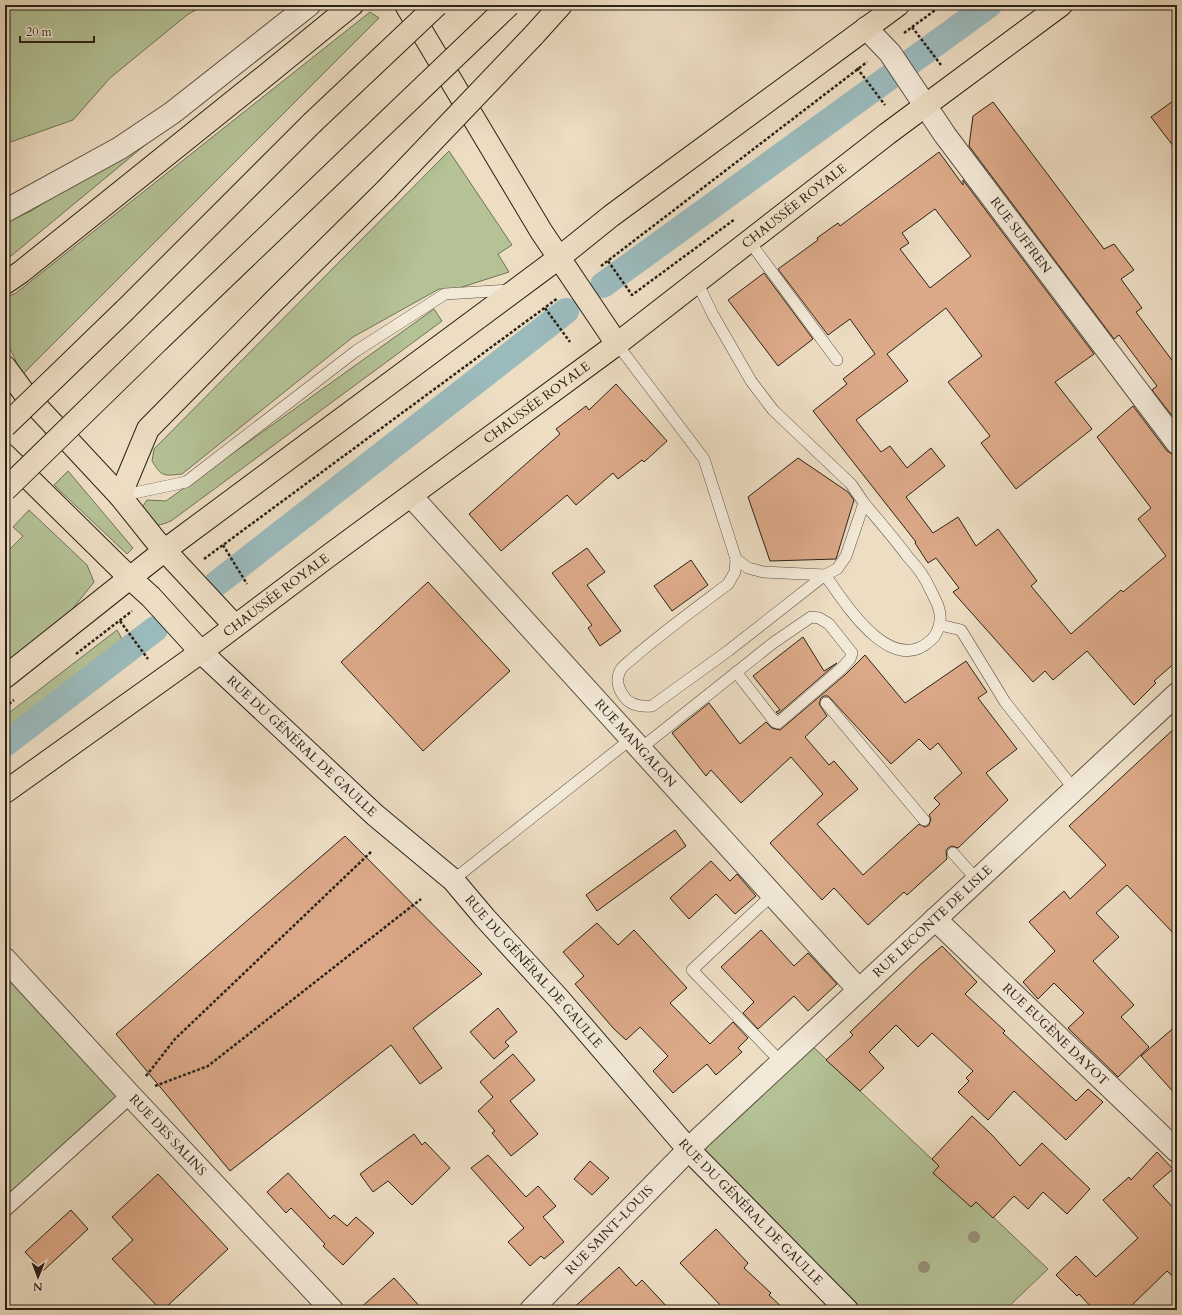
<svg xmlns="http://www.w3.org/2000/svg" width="1182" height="1315" font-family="Cardo,serif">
<rect width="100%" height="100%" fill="#edddc3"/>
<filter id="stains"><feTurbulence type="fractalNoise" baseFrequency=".005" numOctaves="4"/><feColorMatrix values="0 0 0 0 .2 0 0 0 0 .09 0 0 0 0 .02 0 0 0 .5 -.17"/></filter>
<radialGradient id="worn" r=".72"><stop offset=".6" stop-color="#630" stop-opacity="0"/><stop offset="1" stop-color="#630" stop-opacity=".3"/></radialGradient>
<g fill="#b4c296" stroke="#707257">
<path d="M 5,5 L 204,5 L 187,15 L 110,78 L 73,120 L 5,144 Z"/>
<path d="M 370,12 L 379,18 L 22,375 L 5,337 L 5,298 L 16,293 Z"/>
<path d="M 173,122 L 5,261 L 5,223 L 31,211 Z"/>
<path d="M 449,151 L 512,245 L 498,254 L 509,272 L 456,289 L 439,289 L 353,337 L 182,474 C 163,476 162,477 152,461 L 154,449 Z"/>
<path d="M 434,309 L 442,321 L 171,521 C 157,527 153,527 142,515 L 143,506 L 147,500 L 166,501 Z"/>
<path d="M 68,471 L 133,548 L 127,554 L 54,485 Z"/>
<path d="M 29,510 L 87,565 L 94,582 L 62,622 L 5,667 L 5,554 L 23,536 L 13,527 Z"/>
<path d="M 117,630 L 126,646 L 5,737 L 5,716 Z"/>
<path d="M 5,959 L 130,1095 L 11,1203 L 5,1197 Z"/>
<path d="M 806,1040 L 1048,1269 L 1005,1310 L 847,1310 L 689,1150 Z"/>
</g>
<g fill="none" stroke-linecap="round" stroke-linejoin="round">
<g stroke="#9bbabc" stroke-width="26">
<path d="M 603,285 L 989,5"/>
<path d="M 216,584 L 566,311"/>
<path d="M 5,744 L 155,629"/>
</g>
</g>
<g fill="#dca988" stroke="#2b2318" fill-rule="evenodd">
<path d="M 1177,98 L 1177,151 L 1151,117 Z"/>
<path d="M 993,102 L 1104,249 L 1114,244 L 1134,270 L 1121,279 L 1142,308 L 1136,312 L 1177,367 L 1177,422 L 1152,390 L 1157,386 L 1119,335 L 1114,339 L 969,146 L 973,116 Z"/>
<path d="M 939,152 L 963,185 L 963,180 L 1094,354 L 1055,382 L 1092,429 L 1016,489 L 981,443 L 990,436 L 948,382 L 982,356 L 946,308 L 887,354 L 908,381 L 856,420 L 881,452 L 890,446 L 907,468 L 931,448 L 945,466 L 906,497 L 933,533 L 958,517 L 976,546 L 998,529 L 1037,581 L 1031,586 L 1071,634 L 1121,590 L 1123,592 L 1166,556 L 1138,519 L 1151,508 L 1097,437 L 1133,406 L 1167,451 L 1172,454 L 1177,455 L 1177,661 L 1154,681 L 1156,683 L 1134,705 L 1087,651 L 1053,680 L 1045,671 L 1033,682 L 953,592 L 959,588 L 936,558 L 928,563 L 915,543 L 916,542 L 813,411 L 847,384 L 843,379 L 875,354 L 850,319 L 828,335 L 778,269 L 818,240 L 817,238 L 838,223 L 840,226 ZM 935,209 L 971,256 L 930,288 L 900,249 L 909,243 L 902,233 Z"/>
<path d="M 764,273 L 813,339 L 778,366 L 728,300 Z"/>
<path d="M 616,384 L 667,441 L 644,462 L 642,460 L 618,479 L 613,473 L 576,505 L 567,495 L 501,551 L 469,514 L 560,434 L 556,429 L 586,406 L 589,410 Z"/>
<path d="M 798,458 L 848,492 L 854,500 L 836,559 L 770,561 L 748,497 Z"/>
<path d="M 587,548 L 605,572 L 587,585 L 621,631 L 600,646 L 588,628 L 592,625 L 552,573 Z"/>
<path d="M 691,560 L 708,585 L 672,611 L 654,586 Z"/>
<path d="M 428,582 L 510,671 L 423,751 L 341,662 Z"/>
<path d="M 803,637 L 824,671 L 837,663 L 778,714 L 776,712 L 780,710 L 753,676 Z"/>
<path d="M 865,655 L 905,703 L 966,661 L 987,692 L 978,698 L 1017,749 L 986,773 L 1008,800 L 958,848 L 952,846 L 948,848 L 946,851 L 947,859 L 907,895 L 904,892 L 868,925 L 834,888 L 822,900 L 770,843 L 823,794 L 791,757 L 741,803 L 711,770 L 706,776 L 672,733 L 709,703 L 740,744 L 766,722 L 772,728 L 780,730 L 846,674 ZM 824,696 L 828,696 L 831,699 L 891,764 L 919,739 L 930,750 L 938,743 L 962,773 L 934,798 L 940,804 L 929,815 L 931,819 L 929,825 L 925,827 L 919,824 L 863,875 L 817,824 L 858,789 L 834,761 L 829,765 L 805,737 L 827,716 L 819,704 L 821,698 Z"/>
<path d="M 1177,726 L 1177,937 L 1127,885 L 1096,913 L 1119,937 L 1093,961 L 1134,1005 L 1121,1017 L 1149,1047 L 1118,1077 L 1068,1028 L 1084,1013 L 1054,983 L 1038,999 L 1023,982 L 1055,951 L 1029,922 L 1064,891 L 1070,899 L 1106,865 L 1069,826 Z"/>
<path d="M 675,830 L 686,846 L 597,911 L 586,895 Z"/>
<path d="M 345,836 L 482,974 L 413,1028 L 442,1068 L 420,1084 L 391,1045 L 230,1171 L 116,1034 Z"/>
<path d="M 711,861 L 730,881 L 737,874 L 756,896 L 735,914 L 716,894 L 689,919 L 670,898 Z"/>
<path d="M 597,923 L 618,945 L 634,930 L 687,988 L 670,1003 L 710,1044 L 733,1022 L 748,1038 L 738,1048 L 742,1052 L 716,1075 L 707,1064 L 673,1093 L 653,1071 L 668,1056 L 640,1027 L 626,1040 L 614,1029 L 575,984 L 584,976 L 563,952 Z"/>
<path d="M 761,930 L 794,966 L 808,953 L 837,984 L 808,1011 L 794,996 L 758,1029 L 743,1013 L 754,1002 L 721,967 Z"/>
<path d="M 942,946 L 977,982 L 965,994 L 1005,1031 L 1003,1033 L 1076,1101 L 1088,1089 L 1103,1102 L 1066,1140 L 1014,1091 L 988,1120 L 958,1092 L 969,1081 L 966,1078 L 973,1071 L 932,1033 L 918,1047 L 896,1025 L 869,1052 L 884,1068 L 860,1091 L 826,1060 L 853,1035 L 850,1032 L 920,965 Z"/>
<path d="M 498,1008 L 517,1032 L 505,1042 L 509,1046 L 494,1059 L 470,1032 Z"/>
<path d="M 1177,1025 L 1177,1096 L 1141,1056 Z"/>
<path d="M 513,1054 L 535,1080 L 510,1101 L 538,1134 L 511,1156 L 492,1133 L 495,1131 L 478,1111 L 493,1097 L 480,1082 Z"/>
<path d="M 972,1116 L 992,1135 L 1020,1166 L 1042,1143 L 1090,1189 L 1067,1214 L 1043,1192 L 1028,1209 L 1014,1196 L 993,1218 L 976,1202 L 971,1207 L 933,1173 L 939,1166 L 932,1159 Z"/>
<path d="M 414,1134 L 422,1145 L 425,1142 L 450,1168 L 412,1205 L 388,1181 L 373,1192 L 360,1174 Z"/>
<path d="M 1157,1152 L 1173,1169 L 1153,1186 L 1177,1212 L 1177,1280 L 1167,1271 L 1127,1310 L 1094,1310 L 1079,1294 L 1077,1296 L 1056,1275 L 1076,1256 L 1096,1277 L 1138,1238 L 1103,1200 L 1129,1177 L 1131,1180 Z"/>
<path d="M 488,1155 L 526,1197 L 538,1186 L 556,1206 L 543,1217 L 564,1242 L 544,1259 L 541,1256 L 530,1266 L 508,1242 L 524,1228 L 471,1168 Z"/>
<path d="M 590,1161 L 609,1178 L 592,1195 L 574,1179 Z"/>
<path d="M 288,1173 L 330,1219 L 334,1215 L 347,1226 L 356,1217 L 374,1233 L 343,1265 L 323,1246 L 325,1244 L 291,1208 L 286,1213 L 267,1192 Z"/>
<path d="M 158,1174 L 228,1249 L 163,1310 L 161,1310 L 112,1259 L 133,1240 L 112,1217 Z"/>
<path d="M 71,1210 L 88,1229 L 43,1271 L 25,1252 Z"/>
<path d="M 716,1229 L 748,1263 L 744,1268 L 771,1293 L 769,1295 L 785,1310 L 725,1310 L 680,1263 Z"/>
<path d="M 619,1267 L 636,1286 L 642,1280 L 670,1310 L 571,1310 Z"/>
<path d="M 394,1278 L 423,1310 L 358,1310 Z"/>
</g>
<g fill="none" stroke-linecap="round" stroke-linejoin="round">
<g stroke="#5c5243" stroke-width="12">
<g id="service">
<path d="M 749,241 L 837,360"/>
<path d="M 617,344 L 704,459 L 736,559 L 748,568 L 763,572 L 825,575 L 837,569 L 846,556 L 864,503 L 851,484 L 773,410 L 751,381 L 713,315 L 697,282"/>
<path d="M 120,496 L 186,482 L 356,351 L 445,294 L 511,290"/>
<path d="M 736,559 L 735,572 L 728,584 C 696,608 663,632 633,658 C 629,662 622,666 620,671 C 616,679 618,688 623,695 C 629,705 641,707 652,706 L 728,651 L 825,575 C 845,603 891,678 931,640 C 939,633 942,619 939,609 C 938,604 935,600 933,595 C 930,589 927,582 923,576 C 919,569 913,563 908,557 C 894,538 879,521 864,503"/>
<path d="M 940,625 L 961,630 L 1005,702 L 1074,789"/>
<path d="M 826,703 L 924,820"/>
<path d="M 640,749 L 773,643 L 811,617 L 819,618 L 829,624 L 852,653 L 850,659 L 841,669 L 778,723 L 775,722 L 736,672"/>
<path d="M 953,853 L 977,880"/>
<path d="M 453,880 L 631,739"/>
<path d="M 772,895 L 692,970 L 782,1063"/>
</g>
</g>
<g stroke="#5c5243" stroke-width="18">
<path id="pedestrian" d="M 5,1208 L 130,1095"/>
</g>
<g stroke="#5c5243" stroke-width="24">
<g id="minor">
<path d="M 5,211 L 120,148 L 172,113 L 309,5"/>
<path id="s1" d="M 411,496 L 859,990"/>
<path id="s2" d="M 935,919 L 1177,1151"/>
</g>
</g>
<g stroke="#5c5243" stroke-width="24">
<g id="tertiary">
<path id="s3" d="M 866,28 L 890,53 L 945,135 L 1177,443"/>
<path id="s4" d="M 5,959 L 130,1095 L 332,1310"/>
<path id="s5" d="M 531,1310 L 699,1139 L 1177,694"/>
</g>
</g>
<g stroke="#2b2318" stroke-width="24">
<g id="secondary">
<path id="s6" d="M 201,652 L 375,815 L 453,880 L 485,918 L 559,999 L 689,1150 L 847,1310"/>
</g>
</g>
<g stroke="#2b2318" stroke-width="24">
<g id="primary">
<path d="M 406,5 L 541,231 L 617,344"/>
<path d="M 5,367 L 25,394 L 120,496 L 156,541 L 235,626"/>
<path d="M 5,455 L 130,578 L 151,597 L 201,652"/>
<path d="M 5,677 L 165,550 L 560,257 L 611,216 L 898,5"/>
<path id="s7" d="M 5,792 L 201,652 L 327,557 L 617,344 L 887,134 L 1061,5"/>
</g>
</g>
<g stroke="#2b2318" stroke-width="24">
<g id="trunk">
<path d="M 533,36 L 561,5"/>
<path d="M 5,283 L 21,272 L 265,76 L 352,5"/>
<path d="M 125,310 L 312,123"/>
<path d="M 159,340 L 349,158"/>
<path d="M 120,496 L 148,429 L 274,301 L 386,190"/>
</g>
</g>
<g stroke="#2b2318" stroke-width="2.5" stroke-dasharray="3 2" stroke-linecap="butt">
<path d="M 912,27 L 941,65"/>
<path d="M 904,33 L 942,5"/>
<path d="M 857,68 L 885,105"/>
<path d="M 608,261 L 632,295 L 735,219"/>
<path d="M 601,266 L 867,62"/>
<path d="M 545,308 L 570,342"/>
<path d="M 223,545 L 247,584"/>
<path d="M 204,559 L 558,298"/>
<path d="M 120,621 L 148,659"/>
<path d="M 76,654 L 132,611"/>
<path d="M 5,707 L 14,700"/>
<path d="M 146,1076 L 175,1039 L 372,851"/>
<path d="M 155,1086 L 208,1066 L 421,899"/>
</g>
<use href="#service" stroke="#f3e9d8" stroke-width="11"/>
<use href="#pedestrian" stroke="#f3e9d8" stroke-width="16"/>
<use href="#minor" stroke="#f3e9d8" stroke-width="22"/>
<use href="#tertiary" stroke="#f3e9d8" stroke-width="22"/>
<use href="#secondary" stroke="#f3e9d8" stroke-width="22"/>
<use href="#primary" stroke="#edddc3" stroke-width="22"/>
<use href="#trunk" stroke="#edddc3" stroke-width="22"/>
<g stroke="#2b2318" stroke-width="24" stroke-linecap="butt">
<g id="trunk-bridge">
<path d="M 312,123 L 437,5"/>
<path d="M 349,158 L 509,5"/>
<path d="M 386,190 L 533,36"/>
<path d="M 5,426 L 125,310"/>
<path d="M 5,490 L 159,340"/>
</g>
</g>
<use href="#trunk-bridge" stroke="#edddc3" stroke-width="22"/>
</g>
<g fill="#99917a">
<circle cx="974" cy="1237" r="6"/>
<circle cx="924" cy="1267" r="6"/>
</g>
<g text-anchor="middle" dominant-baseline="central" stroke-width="3" stroke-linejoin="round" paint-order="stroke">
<g font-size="13" fill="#2b2318" stroke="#f3e9d8">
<text stroke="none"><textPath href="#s7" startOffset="983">CHAUSSÉE ROYALE</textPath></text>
<text stroke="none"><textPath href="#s3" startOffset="259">RUE SUFFREN</textPath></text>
<text stroke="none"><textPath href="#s7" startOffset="659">CHAUSSÉE ROYALE</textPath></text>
<text stroke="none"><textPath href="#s7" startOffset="335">CHAUSSÉE ROYALE</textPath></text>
<text stroke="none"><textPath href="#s1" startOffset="334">RUE MANGALON</textPath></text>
<text stroke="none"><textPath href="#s6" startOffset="138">RUE DU GÉNÉRAL DE GAULLE</textPath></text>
<text stroke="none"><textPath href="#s5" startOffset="559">RUE LECONTE DE LISLE</textPath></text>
<text stroke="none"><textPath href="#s6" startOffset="462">RUE DU GÉNÉRAL DE GAULLE</textPath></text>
<text stroke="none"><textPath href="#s2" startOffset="167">RUE EUGÈNE DAYOT</textPath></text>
<text stroke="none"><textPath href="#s4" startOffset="240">RUE DES SALINS</textPath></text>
<text stroke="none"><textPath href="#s6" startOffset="786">RUE DU GÉNÉRAL DE GAULLE</textPath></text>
<text stroke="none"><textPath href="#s5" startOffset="112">RUE SAINT-LOUIS</textPath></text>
</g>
</g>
<rect width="1182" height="1315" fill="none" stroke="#edddc3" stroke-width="20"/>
<rect x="6" y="6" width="1170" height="1303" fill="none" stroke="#2b2318" stroke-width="2"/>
<rect x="10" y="10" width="1162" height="1295" fill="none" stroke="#2b2318"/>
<g transform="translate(38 1277) rotate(181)" stroke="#f3e9d8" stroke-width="3" paint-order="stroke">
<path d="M0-3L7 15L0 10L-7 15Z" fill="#2b2318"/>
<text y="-6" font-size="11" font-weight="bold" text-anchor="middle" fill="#2b2318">N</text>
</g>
<path d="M20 36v6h74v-6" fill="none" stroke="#2b2318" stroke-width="2"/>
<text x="26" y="36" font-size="12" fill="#2b2318" stroke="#f3e9d8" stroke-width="3" paint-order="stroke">20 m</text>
<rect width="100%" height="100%" filter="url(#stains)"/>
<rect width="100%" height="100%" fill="url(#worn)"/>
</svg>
